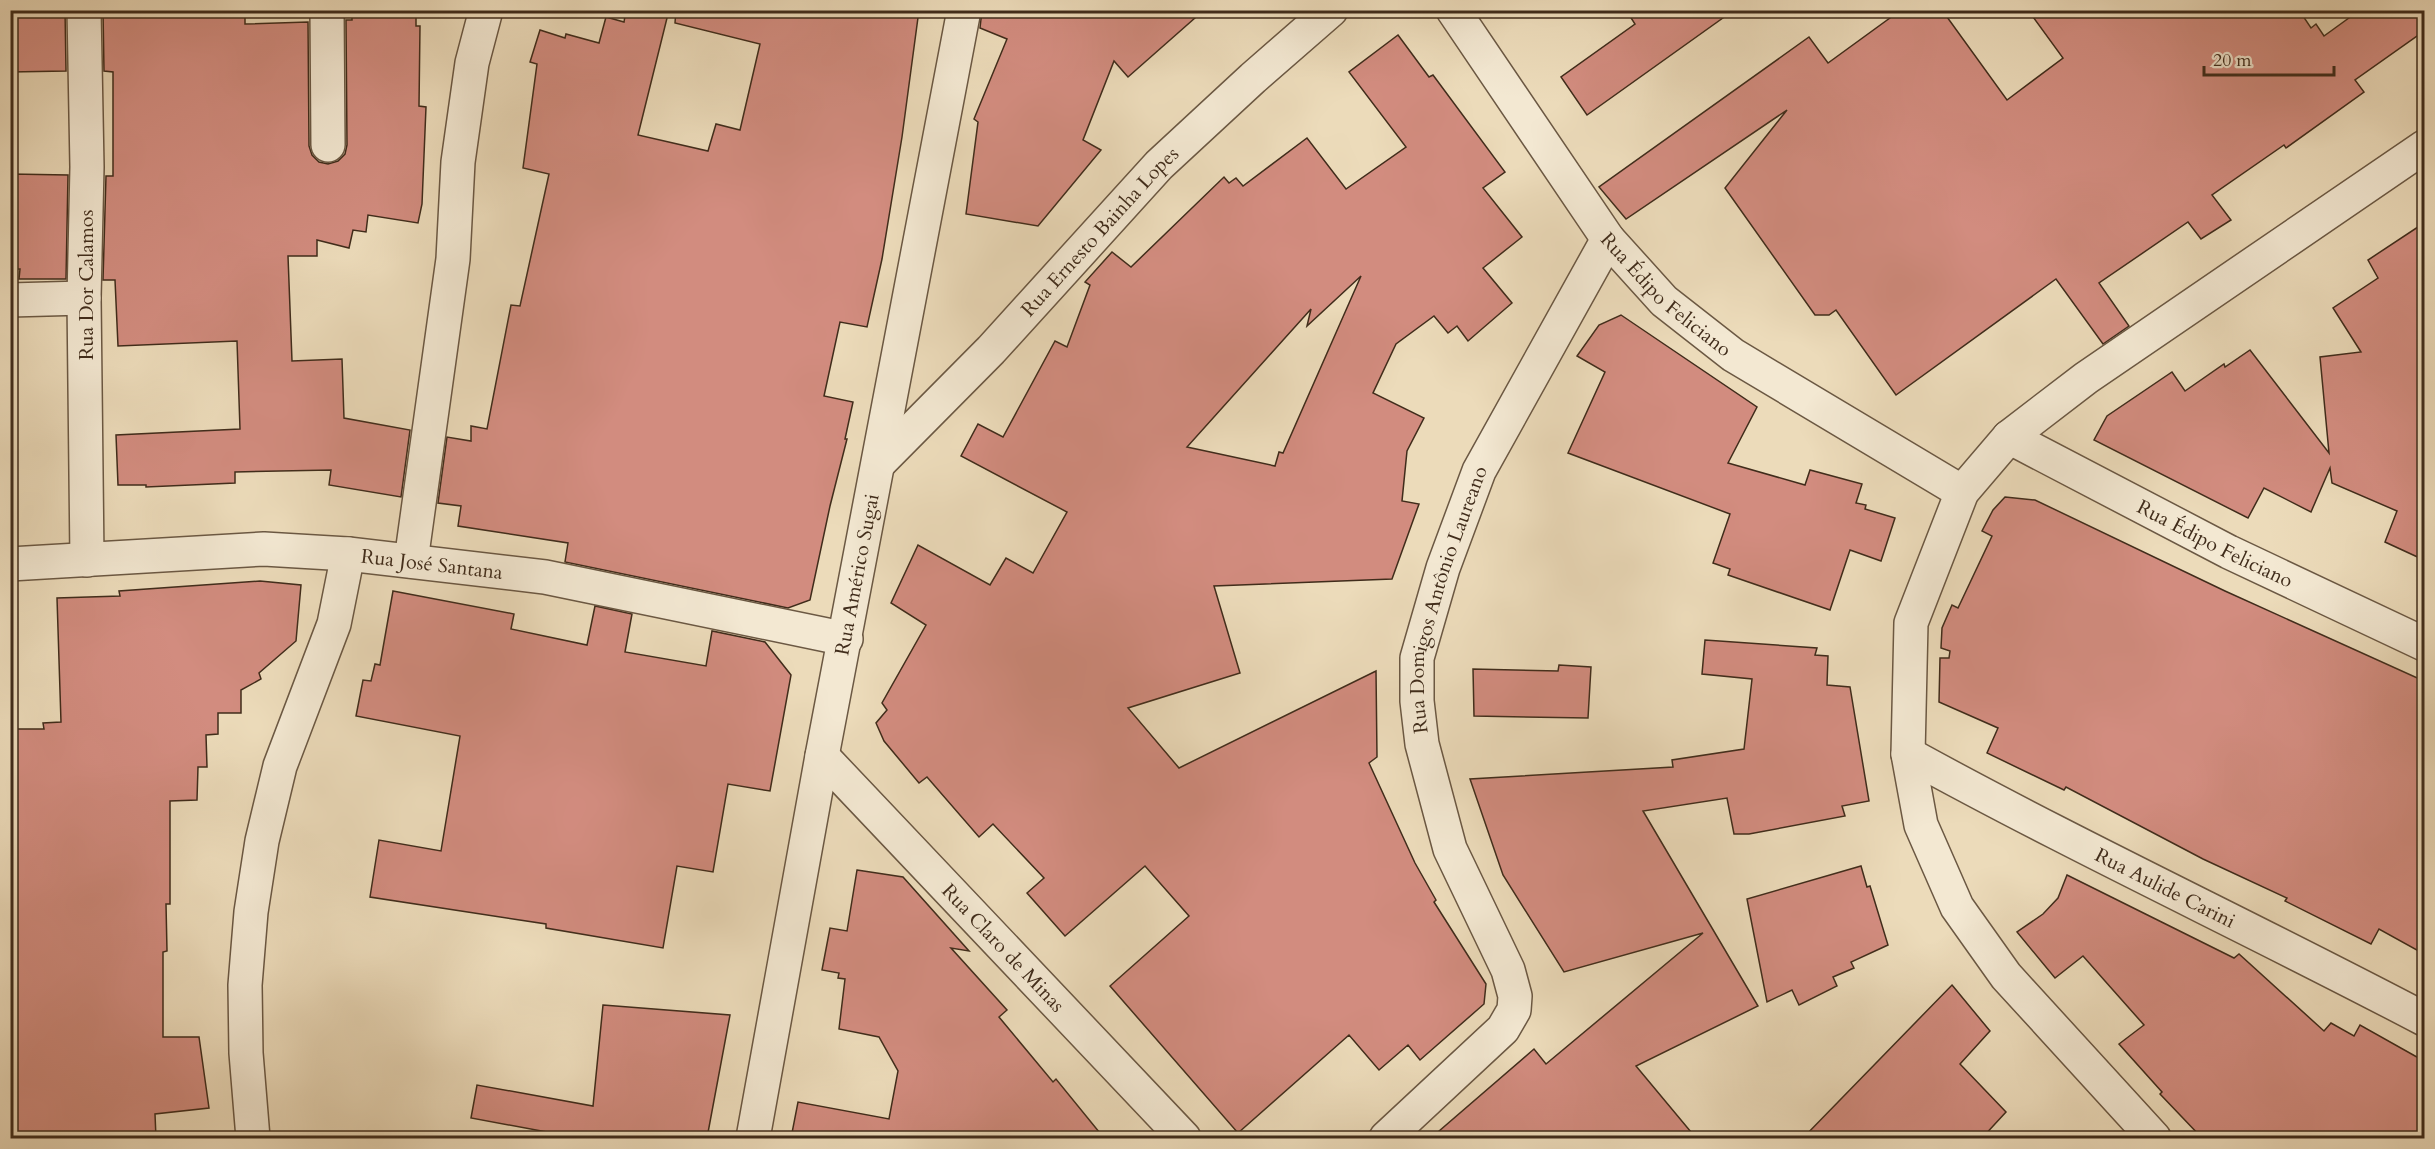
<svg xmlns="http://www.w3.org/2000/svg" width="2435" height="1149" font-family="Cardo,serif">
<rect width="100%" height="100%" fill="#ecdbba"/>
<filter id="stains"><feTurbulence type="fractalNoise" baseFrequency=".00333" numOctaves="4"/><feColorMatrix values="0 0 0 0 .2 0 0 0 0 .09 0 0 0 0 .02 0 0 0 .5 -.17"/></filter>
<radialGradient id="worn" r=".72"><stop offset=".6" stop-color="#630" stop-opacity="0"/><stop offset="1" stop-color="#630" stop-opacity=".3"/></radialGradient>
<g fill="#d28c7f" stroke="#402c1b" stroke-width="1.5" fill-rule="evenodd">
<path d="M 10,10 L 65,10 L 66,71 L 10,72 Z"/>
<path d="M 103,10 L 245,10 L 245,24 L 308,22 L 309,146 L 312,155 L 319,162 L 328,164 L 338,161 L 345,154 L 347,145 L 346,20 L 352,20 L 352,12 L 416,12 L 416,26 L 420,26 L 419,106 L 426,107 L 422,204 L 418,223 L 368,215 L 366,232 L 353,230 L 349,248 L 317,240 L 317,256 L 288,256 L 292,361 L 342,359 L 344,418 L 410,430 L 401,497 L 329,485 L 331,470 L 235,472 L 235,483 L 146,487 L 146,485 L 118,485 L 116,435 L 240,429 L 237,341 L 118,346 L 115,280 L 103,280 L 106,176 L 113,176 L 113,72 L 104,71 Z"/>
<path d="M 626,10 L 669,10 L 638,135 L 708,151 L 716,124 L 740,130 L 760,44 L 675,23 L 676,10 L 919,10 L 902,137 L 882,259 L 867,327 L 840,322 L 824,396 L 853,402 L 845,439 L 847,439 L 830,506 L 810,600 L 788,608 L 565,562 L 568,543 L 458,526 L 461,506 L 438,503 L 447,437 L 471,441 L 471,426 L 487,429 L 511,305 L 520,306 L 549,174 L 523,168 L 537,64 L 530,62 L 540,30 L 565,38 L 566,34 L 599,43 L 606,17 L 624,22 Z"/>
<path d="M 982,10 L 1204,10 L 1128,77 L 1114,61 L 1083,140 L 1101,150 L 1038,226 L 966,214 L 978,122 L 974,119 L 1007,39 L 980,28 Z"/>
<path d="M 1626,10 L 1734,10 L 1587,115 L 1561,77 L 1635,24 Z"/>
<path d="M 1901,10 L 1942,10 L 2007,100 L 2063,58 L 2028,10 L 2299,10 L 2311,28 L 2316,24 L 2324,36 L 2360,10 L 2424,10 L 2424,31 L 2355,80 L 2364,92 L 2286,148 L 2284,145 L 2212,195 L 2231,220 L 2201,239 L 2188,222 L 2099,283 L 2129,326 L 2103,344 L 2056,279 L 1896,395 L 1836,310 L 1829,315 L 1815,315 L 1725,188 L 1787,110 L 1626,219 L 1599,187 L 1809,37 L 1828,63 Z"/>
<path d="M 1398,35 L 1429,77 L 1433,75 L 1505,172 L 1483,188 L 1522,237 L 1483,268 L 1512,303 L 1468,341 L 1457,326 L 1448,333 L 1434,316 L 1396,344 L 1373,393 L 1424,418 L 1407,451 L 1402,501 L 1419,504 L 1392,579 L 1214,586 L 1240,673 L 1128,708 L 1179,768 L 1376,671 L 1377,757 L 1369,763 L 1415,863 L 1436,900 L 1434,902 L 1486,984 L 1484,1004 L 1420,1060 L 1408,1045 L 1379,1070 L 1349,1035 L 1238,1133 L 1110,986 L 1189,916 L 1145,866 L 1065,936 L 1027,893 L 1044,878 L 993,824 L 979,837 L 927,777 L 919,783 L 884,741 L 876,723 L 887,710 L 882,703 L 926,625 L 891,603 L 918,545 L 990,585 L 1006,558 L 1033,573 L 1067,512 L 961,456 L 978,424 L 1003,437 L 1055,341 L 1067,347 L 1090,285 L 1085,282 L 1112,252 L 1131,267 L 1224,177 L 1229,183 L 1236,178 L 1243,186 L 1307,138 L 1346,189 L 1406,147 L 1349,72 ZM 1361,276 L 1283,453 L 1279,452 L 1275,466 L 1187,447 L 1311,309 L 1307,326 Z"/>
<path d="M 10,174 L 68,175 L 66,279 L 19,279 L 20,269 L 10,269 Z"/>
<path d="M 2424,223 L 2424,560 L 2385,542 L 2397,511 L 2332,483 L 2330,468 L 2311,512 L 2264,488 L 2248,518 L 2094,440 L 2107,416 L 2172,372 L 2185,391 L 2224,364 L 2225,367 L 2250,350 L 2329,453 L 2320,357 L 2361,352 L 2333,308 L 2378,278 L 2368,260 Z"/>
<path d="M 1621,315 L 1757,407 L 1728,463 L 1805,485 L 1810,470 L 1862,484 L 1856,503 L 1866,505 L 1865,509 L 1895,518 L 1881,561 L 1850,550 L 1830,610 L 1728,575 L 1730,569 L 1713,563 L 1730,514 L 1568,453 L 1605,372 L 1577,356 L 1599,325 Z"/>
<path d="M 2005,497 L 2035,500 L 2225,591 L 2424,681 L 2424,954 L 2379,929 L 2371,944 L 2285,901 L 2287,898 L 2203,859 L 2066,787 L 2064,790 L 1987,753 L 1998,728 L 1939,702 L 1940,658 L 1949,658 L 1950,651 L 1941,648 L 1942,628 L 1952,605 L 1958,608 L 1992,536 L 1982,531 L 1993,510 Z"/>
<path d="M 260,581 L 301,585 L 296,641 L 259,673 L 261,679 L 241,690 L 241,713 L 218,713 L 218,734 L 206,735 L 207,767 L 198,767 L 197,800 L 170,801 L 170,904 L 166,904 L 167,951 L 163,952 L 163,1037 L 199,1037 L 209,1108 L 155,1114 L 156,1138 L 10,1138 L 10,729 L 44,729 L 43,723 L 61,722 L 57,598 L 120,596 L 119,591 Z"/>
<path d="M 393,591 L 514,614 L 511,629 L 587,645 L 595,606 L 632,614 L 625,652 L 706,666 L 712,631 L 765,642 L 791,675 L 770,791 L 728,784 L 713,872 L 677,866 L 663,948 L 546,928 L 546,924 L 370,897 L 379,840 L 441,851 L 460,736 L 356,716 L 363,680 L 371,681 L 375,664 L 380,665 Z"/>
<path d="M 1705,640 L 1817,648 L 1815,655 L 1828,656 L 1827,685 L 1850,687 L 1869,801 L 1842,806 L 1845,816 L 1749,834 L 1734,834 L 1727,798 L 1643,811 L 1758,1006 L 1636,1066 L 1696,1138 L 1431,1138 L 1534,1049 L 1546,1064 L 1703,933 L 1564,972 L 1503,875 L 1470,779 L 1673,767 L 1672,760 L 1744,749 L 1752,679 L 1702,674 Z"/>
<path d="M 1559,665 L 1591,667 L 1588,718 L 1474,716 L 1473,669 L 1558,671 Z"/>
<path d="M 1861,866 L 1867,887 L 1870,886 L 1888,945 L 1851,962 L 1854,968 L 1833,977 L 1837,986 L 1799,1005 L 1792,990 L 1767,1002 L 1747,899 Z"/>
<path d="M 857,870 L 903,877 L 969,951 L 951,948 L 1007,1010 L 999,1017 L 1053,1082 L 1056,1079 L 1104,1138 L 791,1138 L 798,1102 L 889,1119 L 898,1071 L 879,1037 L 839,1029 L 845,979 L 838,978 L 839,973 L 822,970 L 830,928 L 847,931 Z"/>
<path d="M 2067,875 L 2234,958 L 2239,954 L 2324,1031 L 2331,1023 L 2354,1036 L 2360,1025 L 2424,1061 L 2424,1138 L 2202,1138 L 2160,1094 L 2162,1092 L 2119,1044 L 2144,1025 L 2105,981 L 2083,956 L 2055,978 L 2017,932 L 2043,914 L 2058,898 Z"/>
<path d="M 1952,985 L 1990,1031 L 1960,1064 L 2006,1112 L 1982,1138 L 1803,1138 Z"/>
<path d="M 603,1005 L 730,1015 L 707,1138 L 579,1138 L 471,1118 L 477,1085 L 593,1106 Z"/>
</g>
<g fill="none" stroke-linecap="round" stroke-linejoin="round">
<g stroke="#6b5843" stroke-width="36">
<g id="minor">
<path d="M 84,10 L 87,167 L 84,298 L 87,560"/>
<path d="M 327,10 L 328,145"/>
<path id="s1" d="M 1453,10 L 1608,239 L 1664,301 L 1733,355 L 1962,492"/>
<path d="M 10,300 L 84,298"/>
<path id="s2" d="M 2009,437 L 2229,552 L 2424,644"/>
<path id="s3" d="M 879,463 L 991,350 L 1159,165 L 1253,78 L 1331,10"/>
<path d="M 411,561 L 453,259 L 458,162 L 472,63 L 486,10"/>
<path id="s4" d="M 10,564 L 264,549 L 348,554 L 545,577 L 846,639"/>
<path id="s5" d="M 1908,754 C 2077,847 2253,929 2424,1019"/>
<path id="s6" d="M 822,756 L 1184,1138"/>
<path d="M 253,1138 L 246,1053 L 245,985 L 251,912 L 262,841 L 280,766 L 334,624 L 348,554"/>
<path id="s7" d="M 753,1138 L 822,756 L 964,10"/>
<path id="s8" d="M 1386,1138 L 1503,1029 L 1514,1010 L 1515,996 L 1508,970 L 1450,849 L 1422,744 L 1417,701 L 1417,658 L 1443,568 L 1479,471 L 1608,239"/>
<path d="M 2154,1138 L 2006,976 L 1957,907 L 1921,825 L 1908,754 L 1911,623 L 1962,492 L 2009,437 L 2086,378 L 2424,147"/>
</g>
</g>
<use href="#minor" stroke="#f3e8d2" stroke-width="33"/>
</g>
<g text-anchor="middle" dominant-baseline="central" stroke-width="4.5" stroke-linejoin="round" paint-order="stroke">
<g font-size="20" fill="#402c1b" stroke="#f3e8d2">
<text stroke="none"><textPath href="#s3" startOffset="320">Rua Ernesto Bainha Lopes</textPath></text>
<text transform="translate(86 285) rotate(-90)">Rua Dor Calamos</text>
<text stroke="none"><textPath href="#s1" startOffset="357">Rua Édipo Feliciano</textPath></text>
<text stroke="none"><textPath href="#s2" startOffset="232">Rua Édipo Feliciano</textPath></text>
<text stroke="none"><textPath href="#s4" startOffset="423">Rua José Santana</textPath></text>
<text stroke="none"><textPath href="#s7" startOffset="573">Rua Américo Sugai</textPath></text>
<text stroke="none"><textPath href="#s8" startOffset="615">Rua Domigos Antônio Laureano</textPath></text>
<text stroke="none"><textPath href="#s5" startOffset="290">Rua Aulide Carini</textPath></text>
<text stroke="none"><textPath href="#s6" startOffset="264">Rua Claro de Minas</textPath></text>
</g>
</g>
<rect width="2435" height="1149" fill="none" stroke="#ecdbba" stroke-width="36"/>
<rect x="12" y="12" width="2411" height="1125" fill="none" stroke="#402c1b" stroke-width="3"/>
<rect x="18" y="18" width="2399" height="1113" fill="none" stroke="#402c1b" stroke-width="1.5"/>
<path d="M2204 66v9h130v-9" fill="none" stroke="#402c1b" stroke-width="3"/>
<text x="2213" y="66" font-size="18" fill="#402c1b" stroke="#f3e8d2" stroke-width="4.5" paint-order="stroke">20 m</text>
<rect width="100%" height="100%" filter="url(#stains)"/>
<rect width="100%" height="100%" fill="url(#worn)"/>
</svg>
